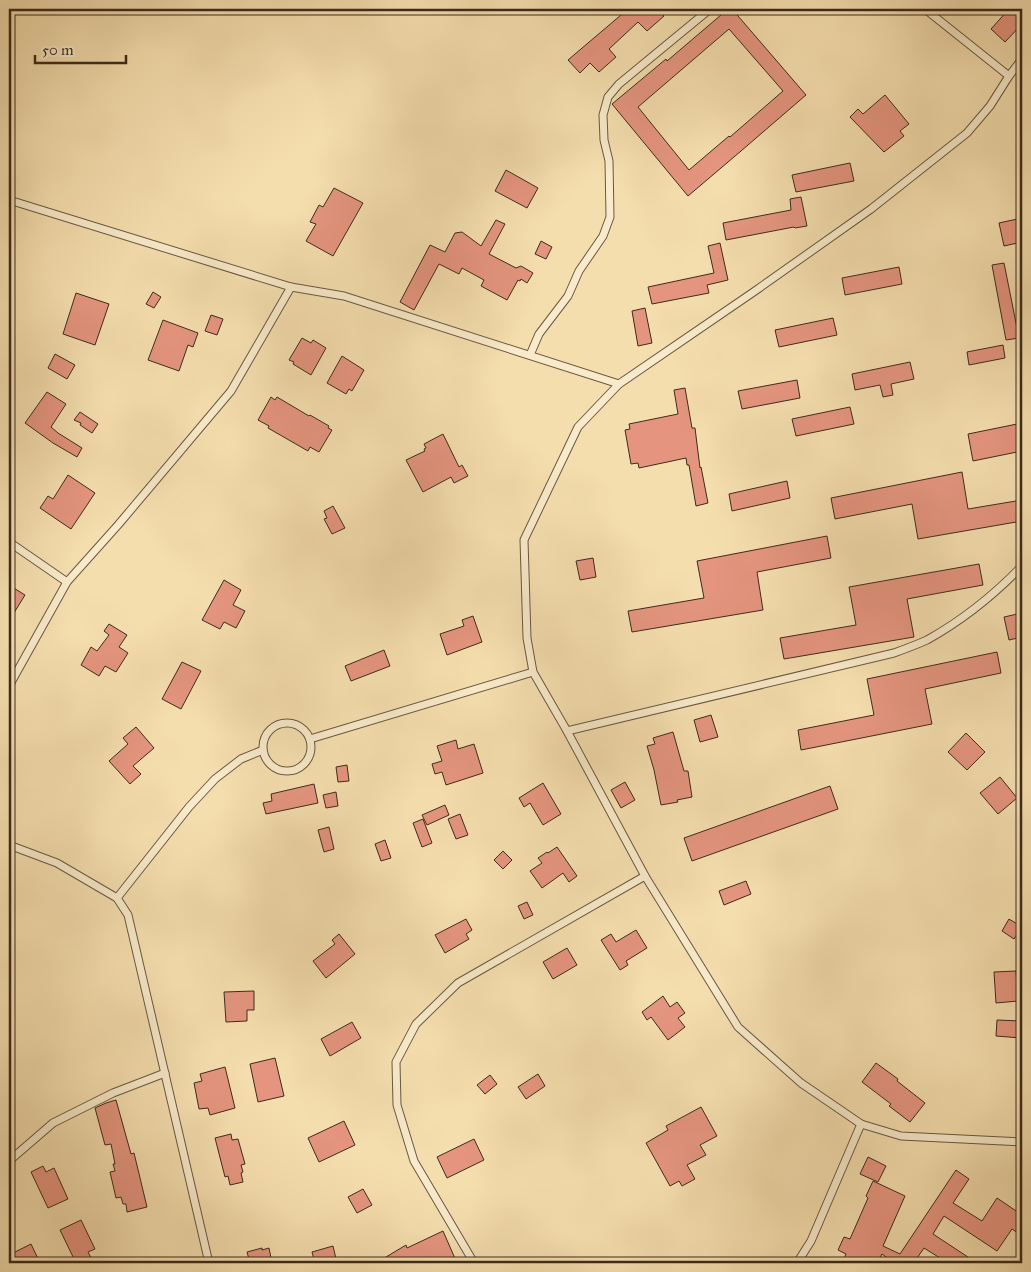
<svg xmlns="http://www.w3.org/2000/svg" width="1031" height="1272" font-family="'IM FELL Great Primer',serif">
<rect width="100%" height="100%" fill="#f5deae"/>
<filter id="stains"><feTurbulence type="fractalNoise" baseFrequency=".004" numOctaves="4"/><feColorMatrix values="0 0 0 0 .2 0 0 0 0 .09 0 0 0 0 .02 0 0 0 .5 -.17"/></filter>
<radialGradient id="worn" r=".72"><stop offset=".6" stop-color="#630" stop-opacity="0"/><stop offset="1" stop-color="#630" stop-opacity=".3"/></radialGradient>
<g fill="#e5957f" stroke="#3c2b1d" fill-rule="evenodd">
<path d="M 628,9 L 657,9 L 664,16 L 647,31 L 638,22 L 609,49 L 616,57 L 599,72 L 590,63 L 580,73 L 568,60 Z"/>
<path d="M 728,9 L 732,9 L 806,95 L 741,151 L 688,196 L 612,104 L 666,59 L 667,61 ZM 729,29 L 783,91 L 730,137 L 729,136 L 689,170 L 638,107 Z"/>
<path d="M 1009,9 L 1022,9 L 1022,24 L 1005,42 L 991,29 Z"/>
<path d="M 885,95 L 909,124 L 900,131 L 904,136 L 884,152 L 850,117 L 858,109 L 863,114 Z"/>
<path d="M 850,163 L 854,181 L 796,192 L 792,175 Z"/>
<path d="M 506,170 L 538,188 L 527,208 L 495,191 Z"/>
<path d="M 334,188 L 363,203 L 333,256 L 306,241 L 316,224 L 310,222 L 319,205 L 323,207 Z"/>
<path d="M 801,197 L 807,226 L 795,228 L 794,227 L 726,240 L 723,223 L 791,210 L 790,199 Z"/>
<path d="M 1022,218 L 1022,242 L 1004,246 L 999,223 Z"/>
<path d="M 496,220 L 505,224 L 489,254 L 516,268 L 521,266 L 533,273 L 527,283 L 521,279 L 520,281 L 518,280 L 507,300 L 481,286 L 484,280 L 462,268 L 459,274 L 439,264 L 414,310 L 400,302 L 430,245 L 445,252 L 455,233 L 462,232 L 481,246 Z"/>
<path d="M 541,241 L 552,247 L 546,259 L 535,254 Z"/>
<path d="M 720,243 L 728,280 L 707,285 L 709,293 L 652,304 L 648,287 L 714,273 L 708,246 Z"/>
<path d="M 1004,263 L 1019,338 L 1006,340 L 992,265 Z"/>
<path d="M 899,267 L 902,284 L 845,295 L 842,278 Z"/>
<path d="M 153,292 L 161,297 L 154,308 L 146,304 Z"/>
<path d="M 76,293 L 109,304 L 95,345 L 63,334 Z"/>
<path d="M 645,308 L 652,343 L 638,346 L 632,311 Z"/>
<path d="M 211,315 L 223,319 L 217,335 L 205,331 Z"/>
<path d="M 833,318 L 837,335 L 779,347 L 775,330 Z"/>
<path d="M 163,320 L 198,333 L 193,347 L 188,345 L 179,371 L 148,360 Z"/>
<path d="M 302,338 L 311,343 L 313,340 L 326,348 L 311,375 L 293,364 L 294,362 L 289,360 Z"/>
<path d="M 1003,345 L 1005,358 L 969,365 L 967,352 Z"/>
<path d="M 55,354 L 75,365 L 67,379 L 48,368 Z"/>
<path d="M 342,356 L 364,370 L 352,391 L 349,389 L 346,394 L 327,383 Z"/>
<path d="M 910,362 L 914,379 L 891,384 L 893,395 L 883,397 L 880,385 L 855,390 L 852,374 Z"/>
<path d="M 797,380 L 800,398 L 742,409 L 738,391 Z"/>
<path d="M 685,388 L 692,428 L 695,428 L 700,468 L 701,467 L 708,503 L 696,506 L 689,465 L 687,465 L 686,458 L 639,468 L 638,463 L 631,464 L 625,430 L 630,429 L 629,424 L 678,414 L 674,390 Z"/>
<path d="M 47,392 L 66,404 L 51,427 L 58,433 L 82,448 L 77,457 L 53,443 L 25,423 Z"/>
<path d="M 271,397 L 275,400 L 277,397 L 309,416 L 310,415 L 329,426 L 328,428 L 332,430 L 319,452 L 310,447 L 308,451 L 268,428 L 269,426 L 258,420 Z"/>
<path d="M 850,407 L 854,424 L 796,436 L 792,419 Z"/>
<path d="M 80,412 L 98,424 L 92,433 L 80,425 L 81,423 L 74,420 Z"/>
<path d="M 1022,423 L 1022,451 L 973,461 L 968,434 Z"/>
<path d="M 443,434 L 459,467 L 462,465 L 468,476 L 454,483 L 451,477 L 423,492 L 406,460 L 425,451 L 424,449 L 426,448 L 424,444 Z"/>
<path d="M 962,472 L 968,509 L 1022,500 L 1022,521 L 918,539 L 912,504 L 835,519 L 831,498 Z"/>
<path d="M 68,475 L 95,493 L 71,529 L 40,508 L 48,496 L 53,499 Z"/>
<path d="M 787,481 L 790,498 L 732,511 L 729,494 Z"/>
<path d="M 333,506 L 345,528 L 332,534 L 324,519 L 327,518 L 324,511 Z"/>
<path d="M 827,536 L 831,558 L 757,572 L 763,610 L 632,632 L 628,611 L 704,598 L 697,561 Z"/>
<path d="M 593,558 L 596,577 L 580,580 L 576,561 Z"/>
<path d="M 979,564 L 983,585 L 907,599 L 914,637 L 784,659 L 780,638 L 856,625 L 849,587 Z"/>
<path d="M 224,580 L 241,590 L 233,605 L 245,611 L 236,628 L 224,622 L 220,629 L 202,620 Z"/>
<path d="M 9,585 L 25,595 L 9,621 Z"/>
<path d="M 1022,613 L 1022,637 L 1009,640 L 1004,617 Z"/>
<path d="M 473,616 L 482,642 L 447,655 L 440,634 L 464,626 L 462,620 Z"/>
<path d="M 109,624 L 127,635 L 119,647 L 128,653 L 116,672 L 105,666 L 99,676 L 81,665 L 91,647 L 97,651 L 109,635 L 104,631 Z"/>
<path d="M 384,650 L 390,666 L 351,681 L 345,666 Z"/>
<path d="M 997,652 L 1001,673 L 925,689 L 932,724 L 801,750 L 798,730 L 874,715 L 867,679 Z"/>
<path d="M 182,662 L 201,671 L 181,709 L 162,699 Z"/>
<path d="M 711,715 L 718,737 L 700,742 L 694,720 Z"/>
<path d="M 136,727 L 154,748 L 133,766 L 141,774 L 130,784 L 109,761 L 128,744 L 123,738 Z"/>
<path d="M 673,732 L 684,771 L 688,771 L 692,797 L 677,800 L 678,802 L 661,805 L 654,770 L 647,746 L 655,744 L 653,738 Z"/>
<path d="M 966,733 L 985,752 L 967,770 L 948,752 Z"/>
<path d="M 456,740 L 458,749 L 474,744 L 483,773 L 446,785 L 442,772 L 435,774 L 432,764 L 442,761 L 437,746 Z"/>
<path d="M 347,765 L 349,781 L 338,782 L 336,767 Z"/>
<path d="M 1000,777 L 1017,798 L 998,814 L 980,793 Z"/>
<path d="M 625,782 L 635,800 L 621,808 L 611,790 Z"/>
<path d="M 543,783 L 561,814 L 543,825 L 530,803 L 524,807 L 519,798 Z"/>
<path d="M 314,784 L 318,803 L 266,814 L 263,803 L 272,801 L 271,794 Z"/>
<path d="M 830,786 L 838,809 L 692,861 L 684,838 Z"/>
<path d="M 336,792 L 338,806 L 326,808 L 323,795 Z"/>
<path d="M 445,805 L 449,815 L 427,825 L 422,815 Z"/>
<path d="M 460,814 L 468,835 L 456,839 L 448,819 Z"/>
<path d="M 423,819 L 432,843 L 422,847 L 413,823 Z"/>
<path d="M 329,827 L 334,849 L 324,852 L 318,830 Z"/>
<path d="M 385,840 L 391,858 L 381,861 L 375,844 Z"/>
<path d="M 557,847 L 577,876 L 569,882 L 563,873 L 542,888 L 530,871 L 542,863 L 538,858 L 547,852 L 548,853 Z"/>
<path d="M 503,851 L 512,860 L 503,869 L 494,860 Z"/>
<path d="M 746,881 L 751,894 L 724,905 L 719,891 Z"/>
<path d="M 527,902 L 533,915 L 524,919 L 518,906 Z"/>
<path d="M 466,919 L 472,930 L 466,934 L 469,939 L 445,953 L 435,935 Z"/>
<path d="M 1009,919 L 1022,927 L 1014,939 L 1002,931 Z"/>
<path d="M 636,930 L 647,948 L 626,961 L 628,965 L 620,970 L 601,940 L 611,934 L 616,942 Z"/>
<path d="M 339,934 L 355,954 L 326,978 L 313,961 L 335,944 L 332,940 Z"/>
<path d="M 567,948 L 577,965 L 553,979 L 543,962 Z"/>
<path d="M 1016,971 L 1018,1001 L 996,1003 L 994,972 Z"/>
<path d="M 254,991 L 254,1010 L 247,1010 L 247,1021 L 226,1022 L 224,992 Z"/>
<path d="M 663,996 L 670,1007 L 677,1002 L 685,1013 L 678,1018 L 685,1027 L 668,1040 L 651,1017 L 647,1020 L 642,1012 Z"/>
<path d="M 997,1020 L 1022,1021 L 1021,1038 L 996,1036 Z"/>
<path d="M 352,1022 L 361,1038 L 330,1056 L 321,1039 Z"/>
<path d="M 275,1058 L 284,1096 L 258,1102 L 250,1064 Z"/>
<path d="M 876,1063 L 898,1079 L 897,1081 L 925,1103 L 910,1122 L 889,1106 L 891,1104 L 862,1082 Z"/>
<path d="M 225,1067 L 235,1108 L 210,1115 L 208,1108 L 199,1109 L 194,1083 L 202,1081 L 200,1074 Z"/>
<path d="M 538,1074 L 545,1086 L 526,1099 L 518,1087 Z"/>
<path d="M 490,1075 L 497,1084 L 485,1094 L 477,1085 Z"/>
<path d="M 116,1100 L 131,1154 L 134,1153 L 147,1207 L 127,1212 L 126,1204 L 123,1204 L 121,1197 L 116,1198 L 110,1172 L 115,1171 L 113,1164 L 115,1164 L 111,1144 L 105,1145 L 95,1108 L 106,1103 Z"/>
<path d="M 701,1107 L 717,1136 L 700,1145 L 706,1155 L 687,1165 L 695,1179 L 682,1186 L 679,1181 L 670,1186 L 646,1143 L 668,1130 L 666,1126 Z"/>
<path d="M 344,1121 L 355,1145 L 319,1162 L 308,1138 Z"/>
<path d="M 231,1134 L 232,1140 L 238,1139 L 245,1164 L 241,1165 L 243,1172 L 241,1173 L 243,1182 L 230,1185 L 228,1176 L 225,1177 L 215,1138 Z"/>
<path d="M 474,1139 L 484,1160 L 447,1178 L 437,1157 Z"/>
<path d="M 868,1157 L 886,1166 L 878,1182 L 860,1174 Z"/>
<path d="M 43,1166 L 46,1172 L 54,1168 L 68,1199 L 48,1208 L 31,1172 Z"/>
<path d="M 956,1170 L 969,1179 L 953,1203 L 982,1221 L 997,1198 L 1022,1215 L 1022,1236 L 1012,1229 L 997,1251 L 944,1216 L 933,1234 L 977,1263 L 948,1263 L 924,1248 L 915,1261 L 919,1263 L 894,1263 L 882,1254 L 877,1263 L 842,1263 L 846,1254 L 838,1250 L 844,1237 L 850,1239 L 868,1198 L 866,1196 L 873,1181 L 905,1196 L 883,1246 L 900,1254 Z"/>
<path d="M 363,1189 L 372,1205 L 357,1213 L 348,1197 Z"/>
<path d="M 81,1220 L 95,1249 L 88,1252 L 91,1258 L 80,1263 L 76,1263 L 60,1230 Z"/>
<path d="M 443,1231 L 457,1263 L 433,1263 L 430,1257 L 419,1263 L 376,1263 L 406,1245 L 407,1248 Z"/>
<path d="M 31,1244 L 40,1263 L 13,1263 L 9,1255 Z"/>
<path d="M 333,1246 L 337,1263 L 315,1263 L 312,1252 Z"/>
<path d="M 262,1248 L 262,1250 L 269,1248 L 272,1263 L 250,1263 L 247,1252 Z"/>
</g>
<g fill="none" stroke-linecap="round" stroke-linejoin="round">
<g stroke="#6a5841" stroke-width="9">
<g id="lane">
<path d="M 925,9 L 1009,76"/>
<path d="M 1022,59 L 1009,76 L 990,106 L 967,133 L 871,209 L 755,291 L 619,384 L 578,427 L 524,540 L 527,638 L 533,672 L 567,731 L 645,876 L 738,1027 L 801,1083 L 861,1124 L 901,1136 L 1022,1142"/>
<path d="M 9,200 L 291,287 L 344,296 L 619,384"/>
<path d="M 530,355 L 539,334 L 568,296 L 579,271 L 603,236 L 610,217 L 609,161 L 604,140 L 603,115 L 608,97 L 619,84 L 710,9"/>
<path d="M 9,542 L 67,582"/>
<path d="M 9,686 L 67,582 L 118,525 L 231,391 L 291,287"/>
<circle cx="287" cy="747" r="24"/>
<path d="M 567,731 L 894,653 C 905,649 916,645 927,640 C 963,620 994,595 1022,566"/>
<path d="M 310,739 L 533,672"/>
<path d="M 9,845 L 57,863 L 117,898 L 128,915 L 209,1263"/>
<path d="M 117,898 L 189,807 L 215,779 L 241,759 L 263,750"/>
<path d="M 9,1161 L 53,1123 L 113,1093 L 165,1073"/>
<path d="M 474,1263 L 414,1161 L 397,1105 L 396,1062 L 416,1024 L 458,983 L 645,876"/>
<path d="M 797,1263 L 811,1241 L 861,1124"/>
</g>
</g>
<use href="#lane" stroke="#f8eaca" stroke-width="7"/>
</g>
<rect width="1031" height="1272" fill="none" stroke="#f5deae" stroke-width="30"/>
<rect x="10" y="10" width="1011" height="1252" fill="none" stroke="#3c2b1d" stroke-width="2.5"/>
<rect x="15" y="15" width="1001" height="1242" fill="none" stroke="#3c2b1d"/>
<path d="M35 55v8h91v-8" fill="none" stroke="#3c2b1d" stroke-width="2.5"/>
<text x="42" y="55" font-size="15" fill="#3c2b1d" stroke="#f8eaca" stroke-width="4" paint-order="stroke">50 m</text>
<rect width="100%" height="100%" filter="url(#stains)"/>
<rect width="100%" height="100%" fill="url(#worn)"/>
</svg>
